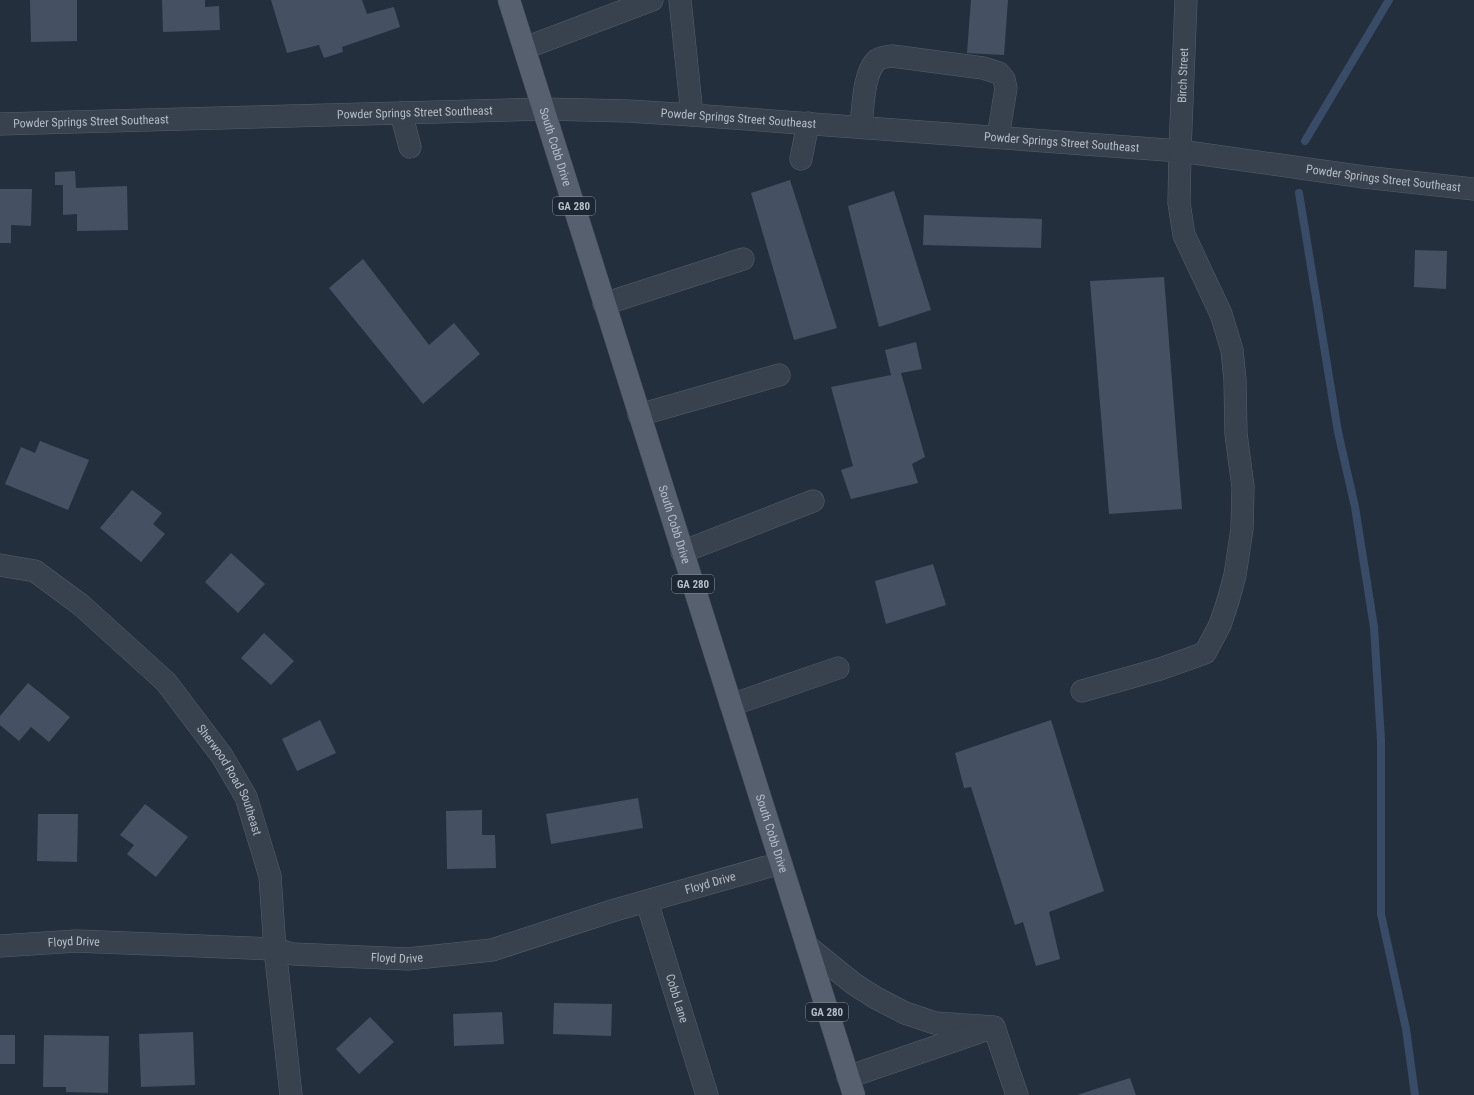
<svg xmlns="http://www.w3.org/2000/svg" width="1474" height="1095" font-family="'Roboto Condensed',sans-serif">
<rect width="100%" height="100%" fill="#242f3e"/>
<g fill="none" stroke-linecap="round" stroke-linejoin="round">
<g stroke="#394c67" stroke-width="8">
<path d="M 1305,141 L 1389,0"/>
<path d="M 1299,193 L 1338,432 L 1355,507 L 1374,627 L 1381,740 L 1381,914 L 1406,1029 L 1415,1095"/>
</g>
</g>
<g fill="#455162">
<path d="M 30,0 L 77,0 L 77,41 L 31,42 Z"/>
<path d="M 162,0 L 205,0 L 205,7 L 219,6 L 220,30 L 163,32 Z"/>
<path d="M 271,0 L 362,0 L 367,14 L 394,7 L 400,27 L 342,47 L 343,52 L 324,58 L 319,45 L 287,53 Z"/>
<path d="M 971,0 L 1008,0 L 1004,55 L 967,53 Z"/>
<path d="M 75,171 L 76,188 L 127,186 L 128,230 L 77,231 L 77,214 L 63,215 L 63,185 L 55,185 L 55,172 Z"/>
<path d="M 790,180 L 837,328 L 794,340 L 751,193 Z"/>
<path d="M 0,189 L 32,189 L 31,226 L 11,225 L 11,243 L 0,243 Z"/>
<path d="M 894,191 L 931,310 L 879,327 L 848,206 Z"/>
<path d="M 924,215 L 1042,219 L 1041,248 L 923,245 Z"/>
<path d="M 1415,250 L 1447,251 L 1446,289 L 1414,287 Z"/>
<path d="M 363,259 L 429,345 L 454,323 L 480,354 L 423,404 L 329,288 Z"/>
<path d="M 1164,277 L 1182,509 L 1109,514 L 1090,281 Z"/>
<path d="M 916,342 L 922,369 L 901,373 L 925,457 L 912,464 L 918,483 L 851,499 L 841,470 L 853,466 L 831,387 L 891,375 L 885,350 Z"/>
<path d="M 40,441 L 89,460 L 68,510 L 5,484 L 21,447 L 35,453 Z"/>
<path d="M 132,490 L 162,513 L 153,524 L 165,534 L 141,562 L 100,528 Z"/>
<path d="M 231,553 L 265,584 L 238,613 L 205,582 Z"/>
<path d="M 933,564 L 946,605 L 886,624 L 875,581 Z"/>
<path d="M 264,633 L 294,661 L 271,685 L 241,658 Z"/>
<path d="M 28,683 L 70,717 L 49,742 L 31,727 L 19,741 L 0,725 L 0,716 Z"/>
<path d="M 320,720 L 336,753 L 297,771 L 282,739 Z"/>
<path d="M 1051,720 L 1104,891 L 1049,912 L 1060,959 L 1036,966 L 1023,922 L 1015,925 L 971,787 L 964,788 L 955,753 Z"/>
<path d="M 638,798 L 643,828 L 551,844 L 546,814 Z"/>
<path d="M 145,804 L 188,837 L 156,877 L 127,854 L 134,845 L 120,835 Z"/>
<path d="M 482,810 L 482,835 L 495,835 L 496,868 L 447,869 L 446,811 Z"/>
<path d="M 38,814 L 78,814 L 77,862 L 37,861 Z"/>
<path d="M 554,1003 L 612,1004 L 611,1036 L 553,1034 Z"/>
<path d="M 502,1012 L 504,1044 L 454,1046 L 453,1014 Z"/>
<path d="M 370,1017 L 394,1042 L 359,1074 L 336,1049 Z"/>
<path d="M 193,1032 L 195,1085 L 141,1087 L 139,1034 Z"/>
<rect x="0" y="1035" width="15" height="29"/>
<path d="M 44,1035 L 109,1036 L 108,1093 L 66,1092 L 66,1087 L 43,1087 Z"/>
<path d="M 1130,1078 L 1136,1095 L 1077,1095 Z"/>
</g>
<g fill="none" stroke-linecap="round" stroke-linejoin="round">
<g stroke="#565f6c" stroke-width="23">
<g id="minor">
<path d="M 680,0 L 692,115"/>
<path d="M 525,48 L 652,0"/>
<path d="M 401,113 L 410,147"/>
<path id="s1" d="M 0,124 L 544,109 L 628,111 L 692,115 L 1180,151 L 1364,177 L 1474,189"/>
<path d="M 861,127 C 863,108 863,73 877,60 C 881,57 888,57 892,56 L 983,68 L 999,73 L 1004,79 L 1006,88 L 998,137"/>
<path d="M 801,159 L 808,123"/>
<path d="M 604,304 L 743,259"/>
<path d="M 639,415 L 779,375"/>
<path d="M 682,552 L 813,501"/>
<path id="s2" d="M 0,565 L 35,571 L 81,605 L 166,682 L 222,756 L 246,797 L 270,876 L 275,949 L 291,1095"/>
<path id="s3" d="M 1082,691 L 1160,669 L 1205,653 L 1220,625 L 1228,601 L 1235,575 L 1242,529 L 1243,487 L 1236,434 L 1235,380 L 1232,350 L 1221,314 L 1184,235 L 1179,203 L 1180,151 L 1186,0"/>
<path d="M 731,705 L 838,668"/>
<path id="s4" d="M 647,902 L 707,1095"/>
<path id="s5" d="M 0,946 L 76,941 L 275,949 L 293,954 L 408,959 L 492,950 L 615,910 L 781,863"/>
<path d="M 807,946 L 854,984 L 876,998 L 905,1013 L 935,1023 L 994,1027 L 1017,1095"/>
<path d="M 848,1077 L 985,1030"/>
</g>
</g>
<g stroke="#414a57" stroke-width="23">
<g id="major">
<path id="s6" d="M 509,0 L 854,1095"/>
</g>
</g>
<use href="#minor" stroke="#38414e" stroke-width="22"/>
<use href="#major" stroke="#56606e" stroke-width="22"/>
</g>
<g text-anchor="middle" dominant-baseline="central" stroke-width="3" stroke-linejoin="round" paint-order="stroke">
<g fill="#1d2633" stroke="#878f9c" stroke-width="1">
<rect x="553" y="197" width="42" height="18" rx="3"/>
<rect x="672" y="575" width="42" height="18" rx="3"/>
<rect x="806" y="1003" width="42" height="18" rx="3"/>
</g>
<g font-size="11" font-weight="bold" fill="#b4bcc9">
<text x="574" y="206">GA 280</text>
<text x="693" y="584">GA 280</text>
<text x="827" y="1012">GA 280</text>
</g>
<g font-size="12" fill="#b4bcc9" stroke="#1d2633">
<text stroke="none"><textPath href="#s3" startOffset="724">Birch Street</textPath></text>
<text stroke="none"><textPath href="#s1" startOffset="415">Powder Springs Street Southeast</textPath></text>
<text stroke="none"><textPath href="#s1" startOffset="739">Powder Springs Street Southeast</textPath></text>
<text stroke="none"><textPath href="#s1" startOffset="91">Powder Springs Street Southeast</textPath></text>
<text stroke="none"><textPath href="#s1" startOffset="1063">Powder Springs Street Southeast</textPath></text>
<text stroke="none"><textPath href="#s6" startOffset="154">South Cobb Drive</textPath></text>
<text stroke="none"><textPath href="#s1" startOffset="1387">Powder Springs Street Southeast</textPath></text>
<text stroke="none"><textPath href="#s6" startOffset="550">South Cobb Drive</textPath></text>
<text stroke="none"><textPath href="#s2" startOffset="325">Sherwood Road Southeast</textPath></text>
<text stroke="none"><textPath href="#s6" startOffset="874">South Cobb Drive</textPath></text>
<text stroke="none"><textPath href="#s5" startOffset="722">Floyd Drive</textPath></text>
<text stroke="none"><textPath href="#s5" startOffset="74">Floyd Drive</textPath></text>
<text stroke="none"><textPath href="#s5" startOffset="398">Floyd Drive</textPath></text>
<text stroke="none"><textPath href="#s4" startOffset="101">Cobb Lane</textPath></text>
</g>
</g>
</svg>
